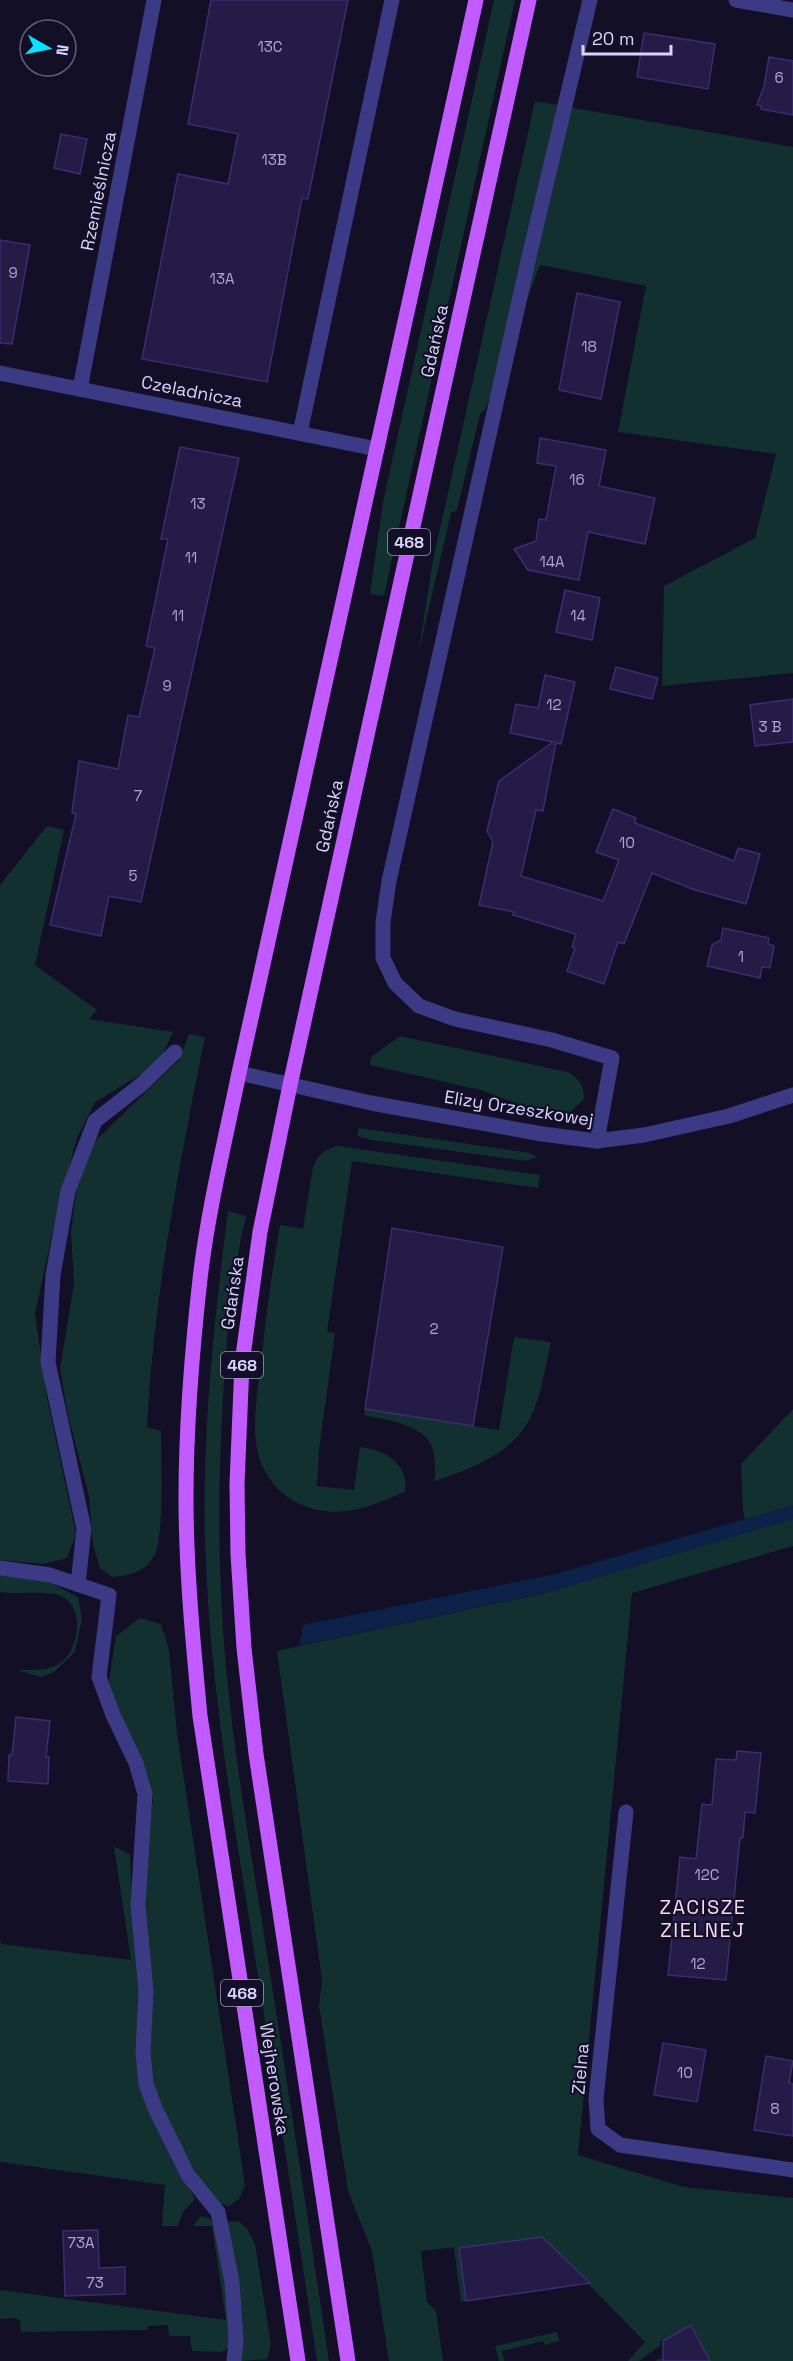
<svg xmlns="http://www.w3.org/2000/svg" width="793" height="2361" font-family="'Space Grotesk',sans-serif">
<rect width="100%" height="100%" fill="#130f26"/>
<g fill="#12302f">
<path d="M 494,0 L 515,0 L 384,596 L 370,594 L 383,502 Z"/>
<path d="M 535,101 L 793,147 L 793,673 L 662,686 L 664,586 L 755,538 L 776,454 L 618,432 L 646,286 L 540,265 L 485,410 L 480,414 L 457,510 L 451,513 L 418,655 L 433,560 Z"/>
<path d="M 47,826 L 64,830 L 35,965 L 97,1010 L 89,1019 L 173,1032 L 160,1060 L 145,1072 L 95,1102 L 77,1138 L 57,1212 L 35,1314 L 47,1398 L 76,1534 L 67,1558 L 43,1564 L 0,1560 L 0,885 Z"/>
<path d="M 189,1034 L 205,1037 C 179,1166 154,1295 147,1427 L 161,1431 C 161,1460 165,1533 154,1556 C 146,1572 128,1576 112,1577 L 100,1568 L 93,1545 L 89,1496 L 68,1415 L 60,1369 L 74,1284 L 71,1231 L 76,1193 L 92,1144 L 179,1060 Z"/>
<path d="M 400,1036 L 568,1072 C 580,1079 584,1085 584,1099 L 565,1117 L 546,1114 L 527,1108 L 481,1090 L 370,1065 L 371,1057 Z"/>
<path d="M 359,1128 L 530,1153 L 537,1157 L 527,1161 L 372,1140 L 357,1136 Z"/>
<path d="M 337,1146 L 540,1175 L 538,1188 L 352,1161 L 327,1332 L 335,1333 L 319,1450 L 317,1486 L 354,1490 L 360,1447 C 385,1449 410,1465 405,1492 C 389,1498 371,1507 353,1510 C 311,1518 269,1497 258,1453 C 251,1428 258,1388 261,1362 C 266,1316 272,1271 280,1225 L 303,1229 L 313,1167 C 318,1155 324,1150 337,1146 Z"/>
<path d="M 228,1211 L 246,1216 C 232,1276 226,1339 223,1400 C 219,1464 218,1528 221,1592 C 226,1715 249,1838 268,1960 C 289,2093 309,2227 329,2361 L 317,2361 C 295,2213 272,2066 249,1918 C 229,1793 209,1668 205,1542 C 202,1431 214,1321 228,1211 Z"/>
<path d="M 514,1337 L 551,1342 C 545,1367 542,1395 530,1418 C 513,1454 470,1469 435,1481 C 435,1469 436,1454 430,1443 C 419,1423 384,1420 364,1415 L 365,1409 L 499,1430 Z"/>
<path d="M 793,1409 L 793,1546 L 632,1593 L 578,2155 L 684,2187 L 793,2198 L 793,2361 L 655,2361 L 699,2341 L 691,2326 L 660,2342 L 661,2345 L 639,2361 L 628,2361 L 645,2342 L 542,2237 L 459,2248 L 466,2301 L 461,2302 L 454,2247 L 421,2251 L 427,2302 L 436,2311 L 443,2361 L 389,2361 L 372,2251 L 348,2191 L 319,2006 L 322,1980 L 277,1651 L 549,1592 L 748,1532 L 743,1511 L 741,1464 Z"/>
<path d="M 0,1574 L 48,1581 L 78,1597 L 82,1618 L 75,1652 L 54,1672 L 41,1677 L 17,1670 C 29,1670 48,1671 59,1664 C 79,1652 86,1606 61,1596 C 46,1590 18,1595 0,1592 Z"/>
<path d="M 140,1618 L 161,1624 L 169,1650 L 177,1733 L 245,2185 L 239,2199 L 229,2206 L 212,2201 L 176,2138 L 149,2075 L 144,1899 L 147,1841 L 153,1800 L 147,1774 L 118,1716 L 109,1681 L 116,1636 Z"/>
<path d="M 114,1846 L 130,1855 L 132,1902 L 141,1975 L 138,2080 L 163,2140 L 195,2199 L 183,2212 L 178,2226 L 162,2226 L 165,2185 L 0,2162 L 0,1939 L 1,1944 L 131,1960 Z"/>
<path d="M 201,2216 L 210,2218 L 218,2233 L 233,2344 L 222,2352 L 192,2351 L 190,2336 L 169,2336 L 168,2325 L 148,2326 L 147,2330 L 21,2332 L 20,2320 L 15,2318 L 0,2319 L 0,2290 L 226,2320 L 212,2226 L 193,2226 Z"/>
<path d="M 238,2221 L 247,2229 L 255,2244 L 271,2345 L 267,2359 L 241,2361 C 243,2312 235,2270 225,2222 Z"/>
<path d="M 557,2332 L 559,2341 L 544,2345 L 543,2341 L 502,2351 L 504,2361 L 499,2361 L 495,2346 Z"/>
</g>
<path fill="#0c2248" d="M 793,1505 L 793,1519 L 553,1591 L 299,1646 L 303,1625 L 556,1574 Z"/>
<g fill="#241b47" stroke="#3b2d73" stroke-width="1.5">
<path d="M 211,0 L 348,0 L 308,199 L 302,198 L 267,382 L 142,359 L 178,174 L 228,184 L 238,134 L 188,124 Z"/>
<path d="M 644,33 L 715,44 L 708,89 L 637,77 Z"/>
<path d="M 769,57 L 793,61 L 793,115 L 761,109 L 761,106 L 757,105 L 764,86 Z"/>
<path d="M 61,134 L 87,139 L 80,174 L 54,168 Z"/>
<path d="M 0,240 L 30,245 L 12,344 L 0,343 Z"/>
<path d="M 577,293 L 620,302 L 601,399 L 559,390 Z"/>
<path d="M 540,438 L 606,450 L 599,486 L 655,498 L 645,544 L 588,532 L 579,580 L 528,570 L 514,549 L 536,541 L 539,519 L 546,520 L 556,466 L 537,463 Z"/>
<path d="M 180,447 L 239,458 L 141,902 L 109,896 L 101,936 L 50,925 L 76,814 L 72,813 L 79,761 L 118,769 L 128,715 L 139,717 L 155,648 L 146,646 L 168,539 L 161,539 Z"/>
<path d="M 565,590 L 600,598 L 592,640 L 556,632 Z"/>
<path d="M 616,667 L 658,678 L 652,699 L 610,689 Z"/>
<path d="M 545,675 L 575,682 L 561,744 L 556,743 L 543,811 L 536,810 L 521,876 L 603,901 L 619,860 L 596,852 L 613,809 L 636,818 L 635,823 L 734,861 L 738,848 L 760,854 L 746,904 L 695,890 L 652,873 L 624,944 L 618,942 L 604,984 L 567,971 L 575,948 L 572,947 L 576,934 L 513,915 L 514,912 L 479,905 L 493,842 L 487,831 L 499,781 L 553,742 L 510,733 L 516,704 L 538,708 Z"/>
<path d="M 793,699 L 793,742 L 755,746 L 750,705 Z"/>
<path d="M 723,928 L 769,938 L 768,944 L 774,946 L 770,968 L 762,967 L 760,978 L 707,966 L 712,945 L 721,940 Z"/>
<path d="M 392,1228 L 503,1247 L 473,1426 L 365,1409 Z"/>
<path d="M 16,1717 L 50,1721 L 46,1757 L 49,1757 L 48,1784 L 8,1781 L 9,1755 L 12,1755 Z"/>
<path d="M 737,1751 L 761,1753 L 755,1813 L 745,1812 L 743,1838 L 740,1838 L 726,1980 L 668,1975 L 680,1857 L 696,1859 L 702,1804 L 712,1805 L 716,1759 L 736,1760 Z"/>
<path d="M 663,2043 L 706,2050 L 697,2102 L 654,2095 Z"/>
<path d="M 766,2056 L 793,2061 L 789,2083 L 793,2084 L 793,2136 L 754,2130 Z"/>
<path d="M 98,2230 L 99,2268 L 125,2267 L 125,2294 L 65,2296 L 63,2231 Z"/>
<path d="M 542,2237 L 590,2283 L 466,2301 L 459,2248 Z"/>
<path d="M 691,2325 L 710,2361 L 663,2361 L 663,2341 Z"/>
</g>
<g fill="none" stroke-linecap="round" stroke-linejoin="round">
<g stroke="#3d3a85" stroke-width="15">
<path d="M 590,0 L 528,261 L 389,881 L 383,922 L 383,958 L 395,983 L 419,1006 L 455,1019 L 552,1040 L 612,1058 L 597,1141"/>
<path d="M 736,0 L 793,10"/>
<path d="M 0,373 L 377,449"/>
<path d="M 80,389 L 154,0"/>
<path d="M 300,433 L 392,0"/>
<path d="M 239,1073 L 371,1103 L 542,1134 L 597,1141 L 644,1135 L 729,1116 L 793,1095"/>
<path d="M 0,1568 L 50,1575 L 109,1595 L 99,1677 L 113,1715 L 136,1763 L 145,1794 L 138,1905 L 146,1991 L 143,2052 L 146,2084 L 155,2108 L 188,2175 L 218,2212 L 232,2282 L 236,2340 L 234,2361"/>
<path d="M 78,1584 L 84,1529 L 48,1362 L 53,1275 L 68,1191 L 95,1121 L 142,1084 L 175,1052"/>
<path d="M 626,1812 L 596,2099 L 598,2129 L 620,2145 L 793,2170"/>
</g>
<g stroke="#c25bff" stroke-width="15">
<path d="M 298,2361 L 200,1716 C 193,1643 186,1570 186,1497 C 186,1425 192,1351 200,1279 C 208,1210 225,1141 239,1073 L 476,0"/>
<path d="M 348,2361 L 256,1754 L 244,1648 L 238,1554 L 237,1484 L 242,1363 L 260,1232 L 290,1085 L 529,0"/>
</g>
</g>
<g text-anchor="middle" dominant-baseline="central" stroke-width="4.5" stroke-linejoin="round" paint-order="stroke">
<g font-size="15" fill="#aca6d1">
<text x="270" y="46">13C</text>
<text x="779" y="77">6</text>
<text x="274" y="159">13B</text>
<text x="13" y="272">9</text>
<text x="222" y="278">13A</text>
<text x="589" y="346">18</text>
<text x="577" y="479">16</text>
<text x="198" y="503">13</text>
<text x="191" y="557">11</text>
<text x="552" y="561">14A</text>
<text x="178" y="615">11</text>
<text x="578" y="615">14</text>
<text x="167" y="685">9</text>
<text x="554" y="704">12</text>
<text x="770" y="726">3 B</text>
<text x="138" y="795">7</text>
<text x="627" y="842">10</text>
<text x="133" y="875">5</text>
<text x="741" y="956">1</text>
<text x="434" y="1328">2</text>
<text x="707" y="1874">12C</text>
<text x="698" y="1963">12</text>
<text x="685" y="2072">10</text>
<text x="775" y="2108">8</text>
<text x="81" y="2242">73A</text>
<text x="95" y="2282">73</text>
</g>
<g fill="#130f26" stroke="#9e99be" stroke-width="1.5">
<rect x="388" y="529" width="42" height="26" rx="4.5"/>
<rect x="221" y="1352" width="42" height="26" rx="4.5"/>
<rect x="221" y="1980" width="42" height="26" rx="4.5"/>
</g>
<g font-size="16" font-weight="bold" fill="#d9d4ff">
<text x="409" y="542">468</text>
<text x="242" y="1365">468</text>
<text x="242" y="1993">468</text>
</g>
<g font-size="18" fill="#d9d4ff" stroke="#130f26">
<text transform="translate(98 191) rotate(-79)">Rzemieślnicza</text>
<text transform="translate(434 341) rotate(-78)">Gdańska</text>
<text transform="translate(192 391) rotate(11)">Czeladnicza</text>
<text transform="translate(329 816) rotate(-78)">Gdańska</text>
<text transform="translate(519 1108) rotate(9)">Elizy Orzeszkowej</text>
<text transform="translate(232 1293) rotate(-82)">Gdańska</text>
<text transform="translate(580 2069) rotate(-85)">Zielna</text>
<text transform="translate(275 2079) rotate(81)">Wejherowska</text>
</g>
<g font-size="20" letter-spacing="1.5" fill="#ffd6f0" stroke="#130f26">
<text x="703" y="1907">ZACISZE<tspan x="703" dy="23">ZIELNEJ</tspan></text>
</g>
</g>
<g transform="translate(48 48) rotate(99)"><circle r="28" fill="#130f26" stroke="#625e7d" stroke-width="1.5"/>
<path d="M0-4.5L10 22L0 15L-10 22Z" fill="#00e5ff"/>
<text y="-9" font-size="16" font-weight="bold" text-anchor="middle" fill="#d9d4ff">N</text>
</g>
<path d="M583 45v9h88v-9" fill="none" stroke="#d9d4ff" stroke-width="3"/>
<text x="592" y="45" font-size="18" fill="#d9d4ff" stroke="#130f26" stroke-width="4.5" paint-order="stroke">20 m</text>
</svg>
